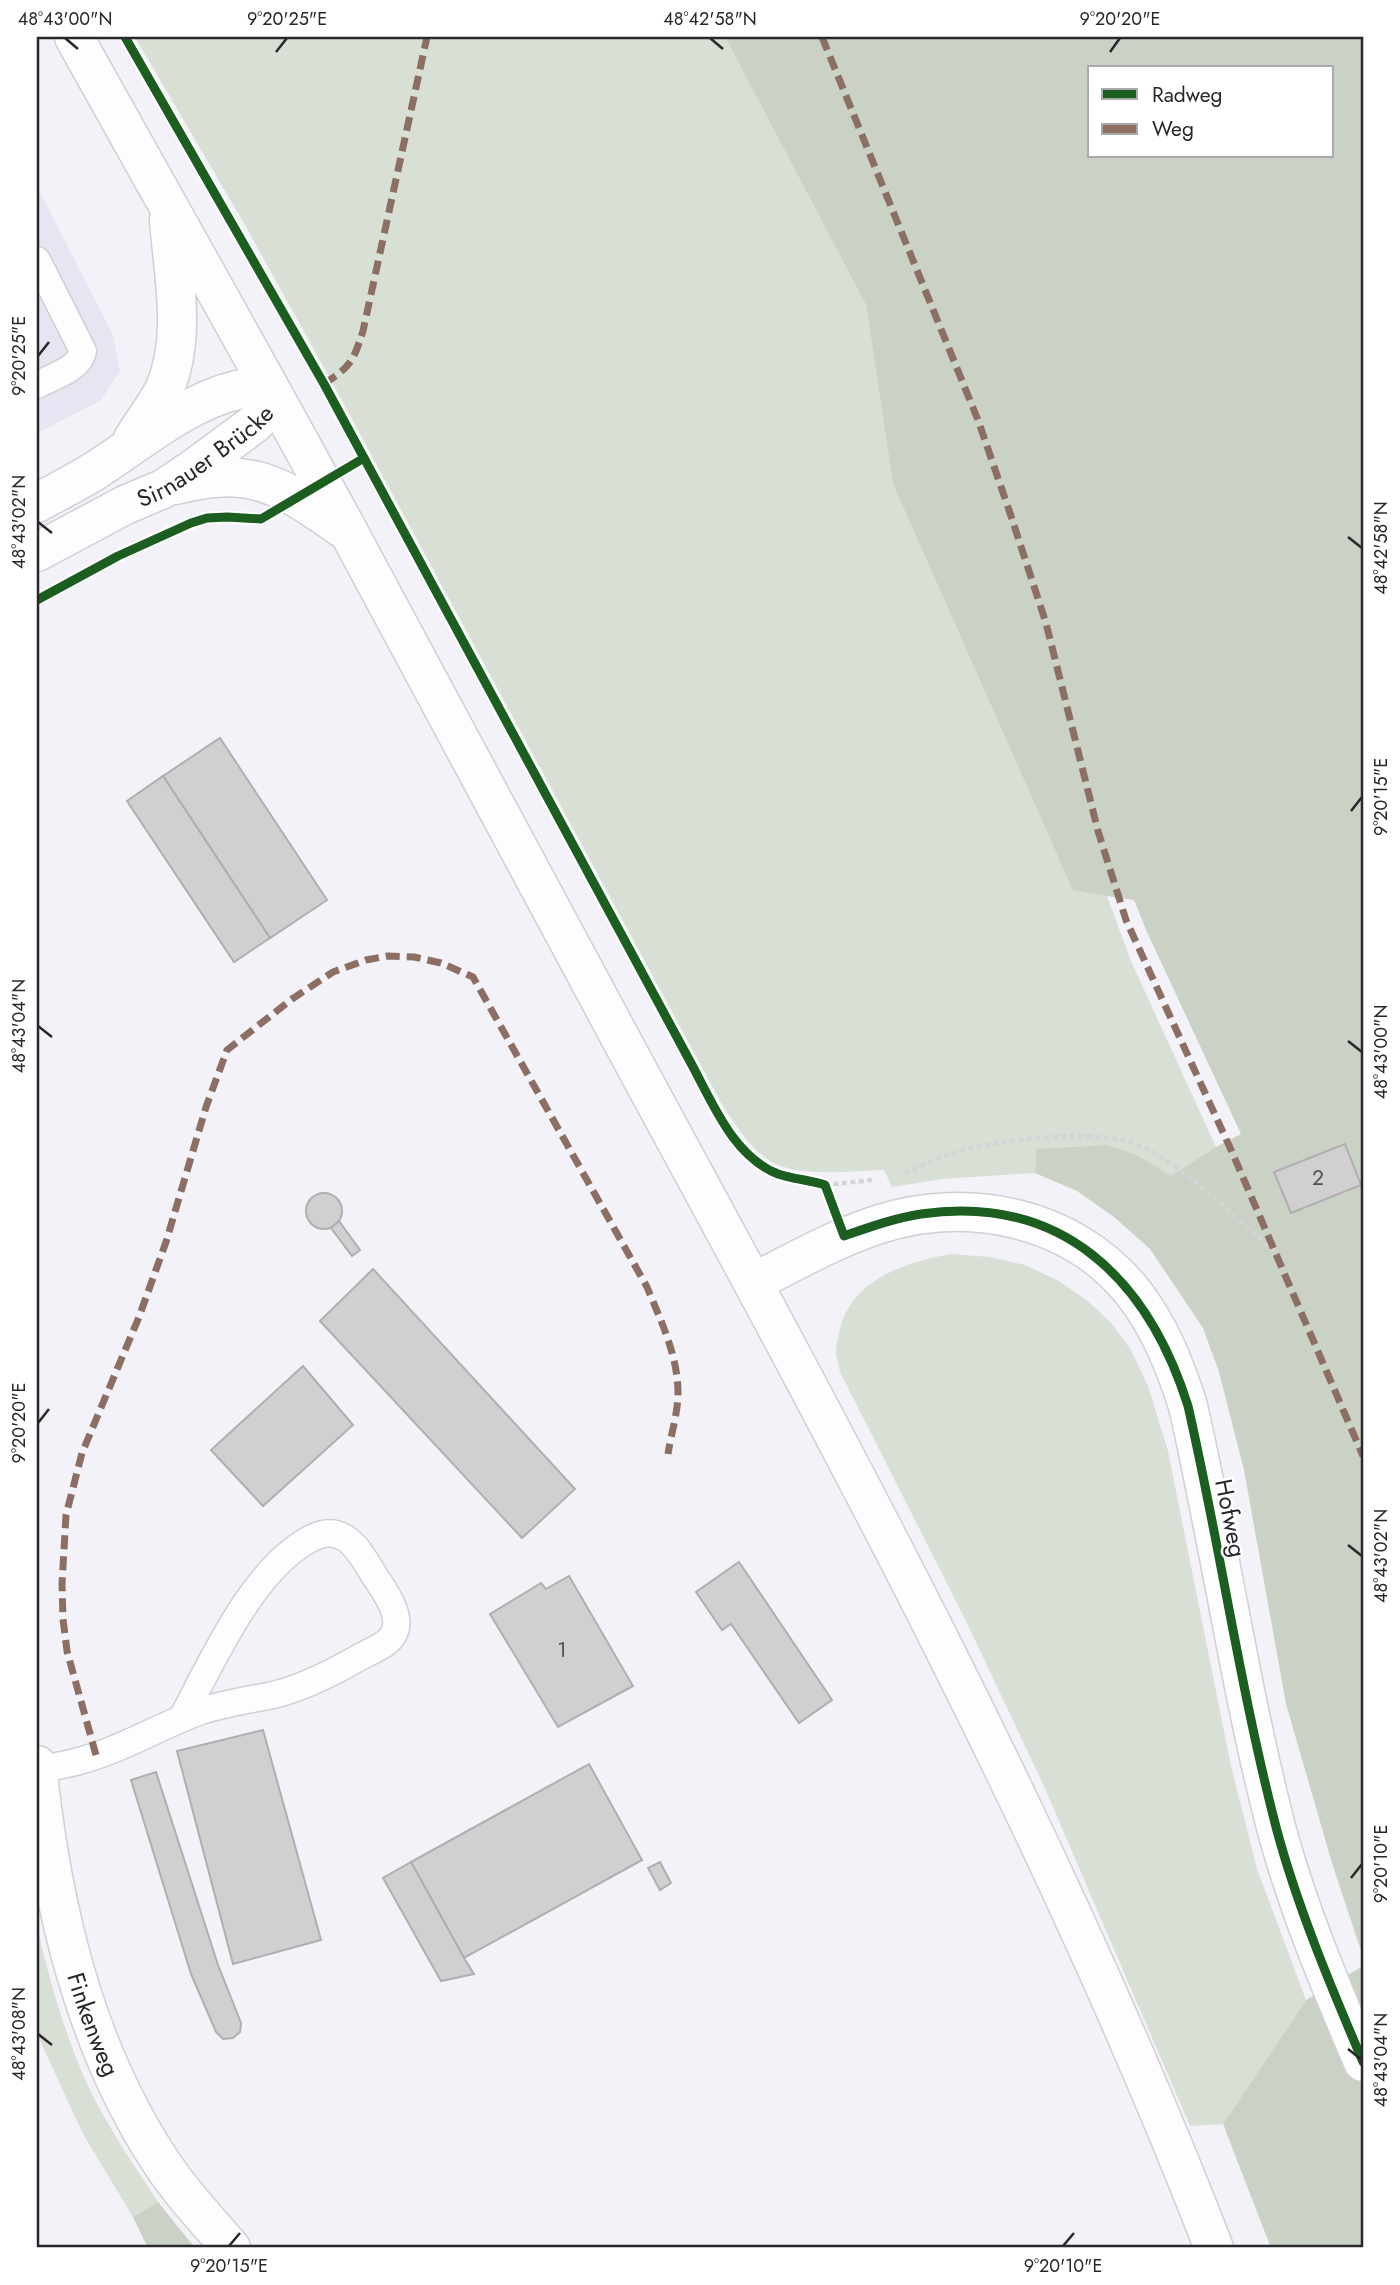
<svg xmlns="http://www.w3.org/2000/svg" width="1400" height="2285" font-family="Jost,sans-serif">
<rect width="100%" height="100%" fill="#f3f2f9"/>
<path fill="#e8e5f3" d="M 37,186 L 113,335 L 120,372 L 100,401 L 37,433 Z"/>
<g fill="#d8dfd5">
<path d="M 135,37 L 725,37 L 866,305 L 893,484 L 1073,891 L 1107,896 L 1131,961 L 1216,1147 L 1171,1177 L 1137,1155 L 1036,1149 L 1035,1173 L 942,1179 L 892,1187 L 884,1170 C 853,1171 804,1177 776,1164 C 753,1154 738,1127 724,1108 L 339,395 L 245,225 Z"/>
<path d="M 951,1254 L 990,1257 L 1025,1265 L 1059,1281 L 1089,1302 L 1112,1324 L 1131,1350 L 1148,1386 L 1168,1451 L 1231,1766 L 1257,1869 L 1306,2000 L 1223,2124 L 1190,2126 L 1043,1784 L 965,1619 L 840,1372 C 839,1365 836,1358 836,1351 C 836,1344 839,1336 840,1329 C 852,1279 906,1262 951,1254 Z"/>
<path d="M 37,1926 C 49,1980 65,2035 88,2086 C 108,2127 133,2164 158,2202 L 133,2217 L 83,2134 L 37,2034 Z"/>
</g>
<g fill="#c9d2c5" fill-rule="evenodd">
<path d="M 725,37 L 1363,37 L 1363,1957 L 1332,1863 L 1286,1704 L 1244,1470 L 1219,1372 L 1203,1328 L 1150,1249 L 1114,1217 L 1077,1191 L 1035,1173 L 1036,1149 L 1107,1145 L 1137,1155 L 1171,1176 L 1216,1147 L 1241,1134 L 1147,932 L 1134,900 L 1073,891 L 893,484 L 866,305 ZM 1090,68 L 1332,68 L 1332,156 L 1090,156 Z"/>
<path d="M 1363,1966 L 1363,2248 L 1271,2248 L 1223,2124 L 1306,2000 Z"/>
<path d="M 158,2202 L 195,2248 L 148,2248 L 133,2217 Z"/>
</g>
<g fill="#d2cfd1" stroke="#b0aeaf" stroke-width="2">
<path d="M 220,738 L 327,900 L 270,938 L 163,776 Z"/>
<path d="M 163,776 L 270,938 L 234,962 L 127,801 Z"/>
<path d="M 1345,1144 L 1361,1185 L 1291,1213 L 1274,1172 Z"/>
<circle cx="324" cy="1211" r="18"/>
<path d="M 339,1221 L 360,1250 L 352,1256 L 331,1228 Z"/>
<path d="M 373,1269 L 575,1489 L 522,1538 L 320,1321 Z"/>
<path d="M 303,1366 L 353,1425 L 263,1506 L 211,1450 Z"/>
<path d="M 739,1562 L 832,1700 L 799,1723 L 731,1624 L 722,1630 L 696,1592 Z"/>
<path d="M 569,1576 L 633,1686 L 558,1727 L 490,1614 L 541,1583 L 546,1589 Z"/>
<path d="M 263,1730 L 321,1940 L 233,1964 L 177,1751 Z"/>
<path d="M 589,1764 L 642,1860 L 464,1958 L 411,1862 Z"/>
<path d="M 156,1772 L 218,1965 L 241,2023 L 240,2032 L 233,2038 L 223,2039 L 216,2032 L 191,1974 L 131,1780 Z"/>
<path d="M 411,1862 L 464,1958 L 474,1974 L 441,1981 L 383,1878 Z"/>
<path d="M 660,1862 L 671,1883 L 660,1890 L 648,1868 Z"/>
</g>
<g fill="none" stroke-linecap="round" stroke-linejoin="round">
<g stroke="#d0cfd4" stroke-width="29">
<g id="lane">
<path d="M 37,260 L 83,351 C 80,369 52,377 37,385"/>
<path d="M 37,1770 C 51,1767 65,1765 79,1761 C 121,1750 160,1726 201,1711 C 225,1703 249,1700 273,1695 C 303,1688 334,1672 360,1657 C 369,1652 380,1648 388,1641 C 409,1622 385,1592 374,1575 C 359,1550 344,1521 310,1539 C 252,1570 212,1662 182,1718"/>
</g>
</g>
<g stroke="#d0cfd4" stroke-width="41">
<g id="street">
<path d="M 754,1282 C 796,1261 836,1238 880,1224 C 969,1196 1072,1217 1132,1291 C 1159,1325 1175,1365 1188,1406 C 1220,1546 1240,1688 1276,1827 C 1297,1906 1331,1987 1363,2062"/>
<path id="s1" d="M 37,1765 C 51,1902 83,2044 161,2162 C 181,2193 207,2220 231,2248"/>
</g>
</g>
<g stroke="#d0cfd4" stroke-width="41">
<g id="secondary">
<path d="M 74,37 C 165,201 258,364 347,529 C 447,712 543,897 643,1080 C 850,1461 1057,1843 1214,2248"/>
<path d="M 133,439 C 143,422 157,405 165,388 C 187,336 173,274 169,220"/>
<path d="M 175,485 C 253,465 281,486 342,528"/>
<path d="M 37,503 C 55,493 75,483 93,472 C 137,444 186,402 237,390 C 250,387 261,389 273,395"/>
<path id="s2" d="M 37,552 L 125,505 L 163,489 L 193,469 L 254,424 L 266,411 L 273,395"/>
</g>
</g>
<g stroke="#d4d3d6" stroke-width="4.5" stroke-dasharray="5 3.5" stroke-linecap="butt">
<path d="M 905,1173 C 923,1165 941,1156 960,1151 C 1004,1139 1099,1127 1140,1146 C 1185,1166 1237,1219 1275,1252"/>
<path d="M 825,1185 L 873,1180"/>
</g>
<use href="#lane" stroke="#fdfdfe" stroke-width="26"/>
<use href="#street" stroke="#fdfdfe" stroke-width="38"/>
<use href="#secondary" stroke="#fdfdfe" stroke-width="38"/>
<g stroke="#8d6e63" stroke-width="7" stroke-dasharray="14 7" stroke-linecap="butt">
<path d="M 822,37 L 978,420 L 1010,513 L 1046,623 L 1098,831 L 1126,920 L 1232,1152 L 1363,1456"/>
<path d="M 324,384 C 351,366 353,362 363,331 L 427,37"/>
<path d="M 96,1755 L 67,1651 L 63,1619 L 62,1584 L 66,1515 L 82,1453 L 139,1317 L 166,1242 L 206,1107 L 227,1050 L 292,999 L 333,972 L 366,960 L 388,956 L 414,957 L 441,963 L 473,977 L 647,1287 C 661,1321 678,1356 678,1393 C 678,1413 671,1434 668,1454"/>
</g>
<g stroke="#fff" stroke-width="13">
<g id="cycleway">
<path d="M 125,37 L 324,384 L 692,1065 C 713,1104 734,1157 778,1174 C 793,1179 810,1180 825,1185 L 844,1236 C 870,1227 895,1218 921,1214 C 1062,1194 1148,1279 1188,1406 C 1220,1546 1240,1688 1276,1827 C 1297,1906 1331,1987 1363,2062"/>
<path d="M 37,600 L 118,556 L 191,523 L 207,518 L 227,517 L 261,519 L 364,458"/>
</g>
</g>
<use href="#cycleway" stroke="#1b5e20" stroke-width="9"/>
</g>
<path fill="none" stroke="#28272c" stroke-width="2.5" d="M 65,38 L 78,49M 710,38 L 723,49M 276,52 L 287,38M 1110,52 L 1120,38M 38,356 L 49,342M 38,522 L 52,533M 1348,537 L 1362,548M 1351,811 L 1362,797M 38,1026 L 52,1037M 1348,1041 L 1362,1052M 38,1423 L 49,1409M 1348,1545 L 1362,1556M 1351,1878 L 1362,1864M 38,2034 L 52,2045M 1348,2049 L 1362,2060M 229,2246 L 240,2233M 1063,2246 L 1074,2233"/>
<g text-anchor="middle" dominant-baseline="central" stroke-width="5" stroke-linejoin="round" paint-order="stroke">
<g font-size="21" fill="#525155">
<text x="1318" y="1178">2</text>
<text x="562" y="1650">1</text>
</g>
<g font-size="24" fill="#28272c" stroke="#fff">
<text stroke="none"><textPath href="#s2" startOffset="194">Sirnauer Brücke</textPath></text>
<text transform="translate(1231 1518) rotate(79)">Hofweg</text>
<text stroke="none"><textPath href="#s1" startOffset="266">Finkenweg</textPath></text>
</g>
</g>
<rect width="1400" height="2285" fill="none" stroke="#ffffff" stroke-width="77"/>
<rect x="1088" y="66" width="245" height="91" fill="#ffffff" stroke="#a9a9ab" stroke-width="2"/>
<rect x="1102" y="89" width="35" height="10" fill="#1b5e20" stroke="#a9a9ab" stroke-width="2"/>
<text x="1152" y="102" font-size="21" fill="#28272c">Radweg</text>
<rect x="1102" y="124" width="35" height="10" fill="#8d6e63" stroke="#a9a9ab" stroke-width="2"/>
<text x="1152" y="136" font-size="21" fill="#28272c">Weg</text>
<rect x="38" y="38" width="1324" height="2208" fill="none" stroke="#28272c" stroke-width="2.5"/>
<g font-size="18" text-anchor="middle" fill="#28272c">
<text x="65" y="25">48°43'00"N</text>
<text x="287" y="25">9°20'25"E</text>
<text x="710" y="25">48°42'58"N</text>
<text x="1120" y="25">9°20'20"E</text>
<text transform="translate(19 356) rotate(-90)" y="6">9°20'25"E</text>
<text transform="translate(19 522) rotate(-90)" y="6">48°43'02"N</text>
<text transform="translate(1381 548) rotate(-90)" y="6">48°42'58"N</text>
<text transform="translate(1381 797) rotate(-90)" y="6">9°20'15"E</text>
<text transform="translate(19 1026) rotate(-90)" y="6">48°43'04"N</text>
<text transform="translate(1381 1052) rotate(-90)" y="6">48°43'00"N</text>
<text transform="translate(19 1423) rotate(-90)" y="6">9°20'20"E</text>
<text transform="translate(1381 1556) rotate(-90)" y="6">48°43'02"N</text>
<text transform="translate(1381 1864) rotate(-90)" y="6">9°20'10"E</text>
<text transform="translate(19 2034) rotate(-90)" y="6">48°43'08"N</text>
<text transform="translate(1381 2060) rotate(-90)" y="6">48°43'04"N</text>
<text x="229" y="2272">9°20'15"E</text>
<text x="1063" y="2272">9°20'10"E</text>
</g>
</svg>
